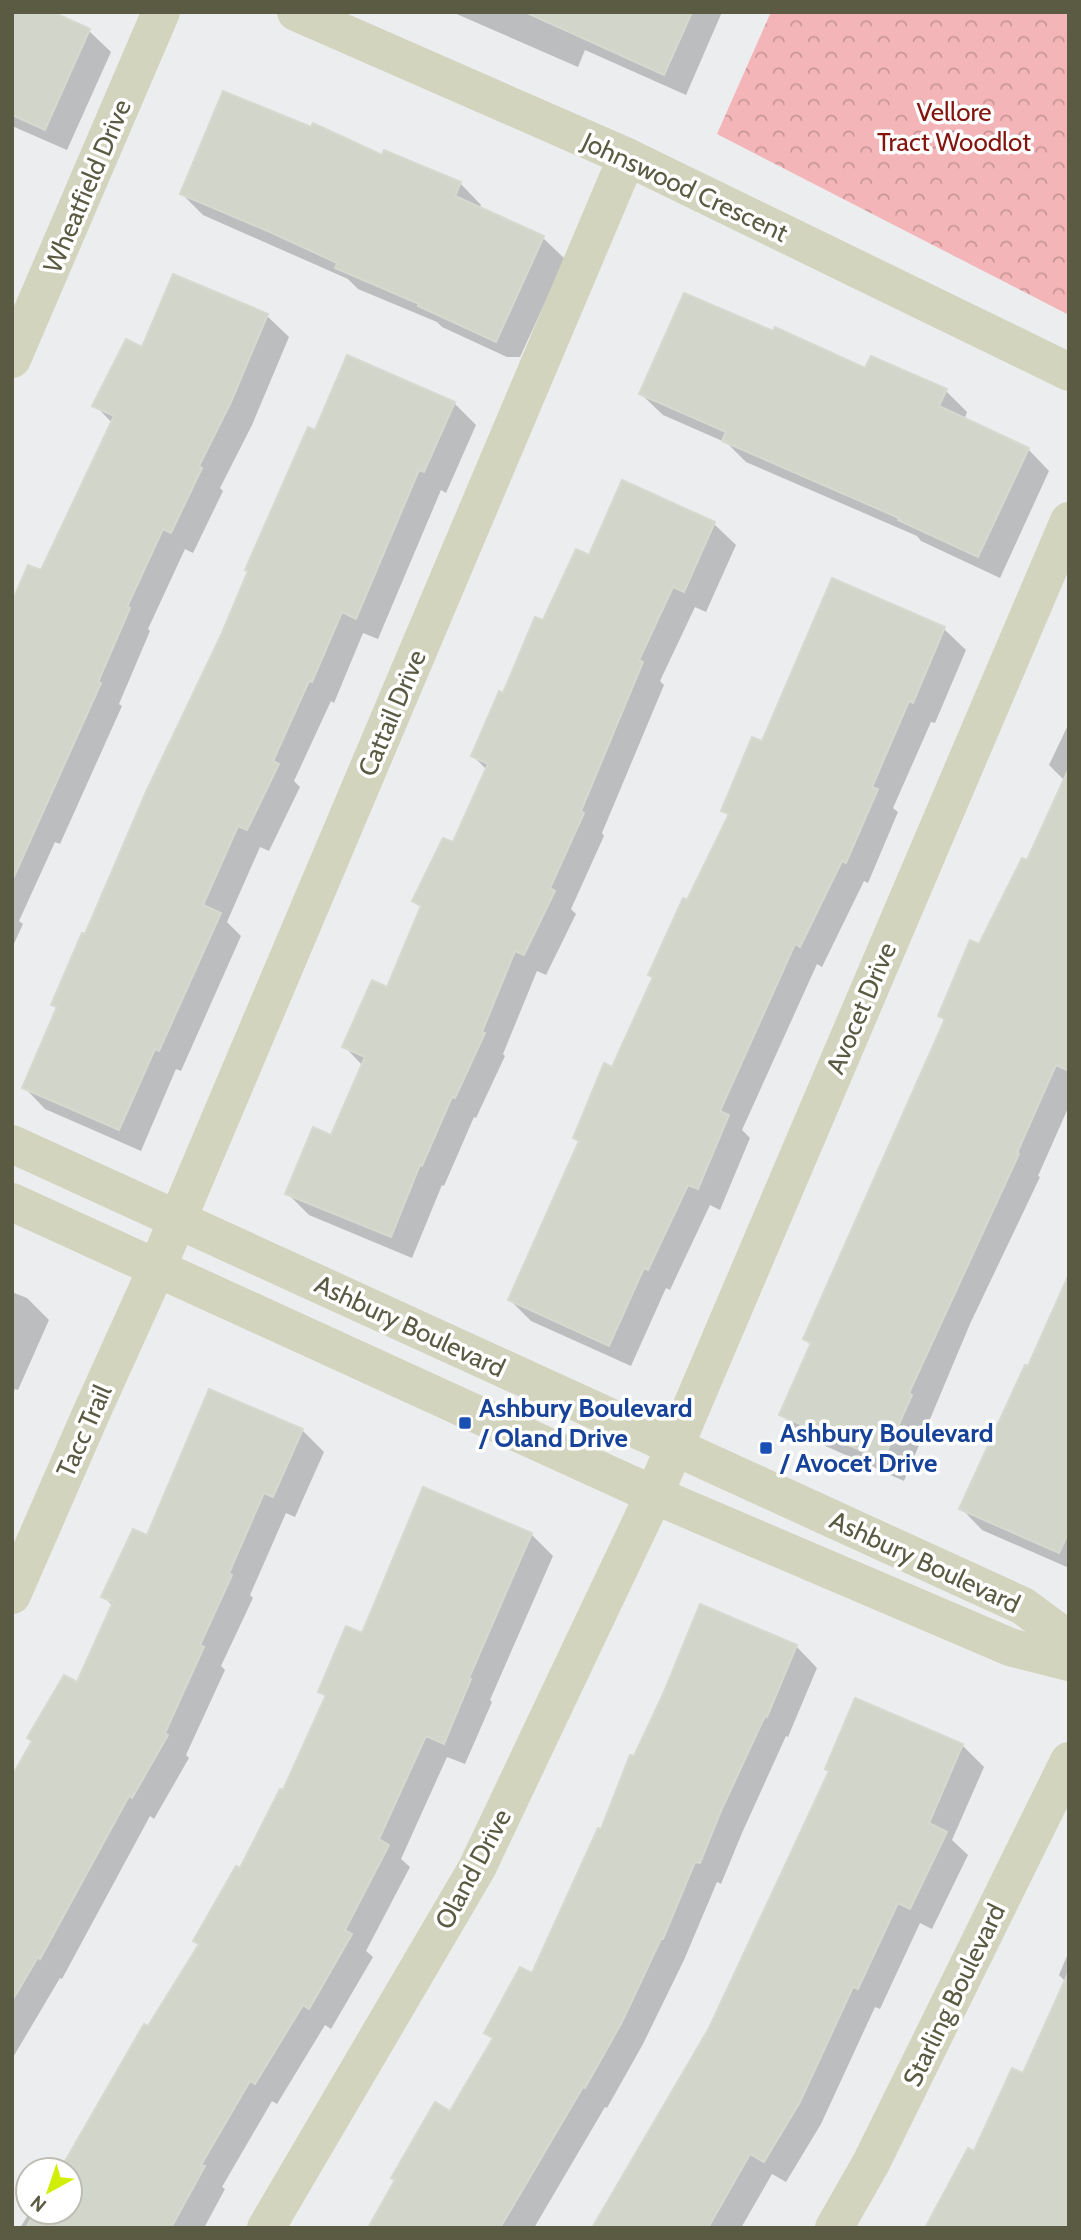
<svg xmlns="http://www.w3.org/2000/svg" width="1081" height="2240" font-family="Cabin,sans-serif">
<defs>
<pattern id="forest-crowns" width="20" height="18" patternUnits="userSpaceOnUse" patternTransform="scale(1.75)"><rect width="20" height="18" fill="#f3b5b8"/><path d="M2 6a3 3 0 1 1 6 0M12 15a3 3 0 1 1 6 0" fill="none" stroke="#c89697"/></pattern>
</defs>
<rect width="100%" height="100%" fill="#ecedef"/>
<path fill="url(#forest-crowns)" d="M 771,12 L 1069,12 L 1069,315 L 717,134 Z"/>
<g fill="#0003">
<path d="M 12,12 L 49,12 L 89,31 L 111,52 L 67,150 L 12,126 Z"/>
<path d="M 452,12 L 722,12 L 686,95 L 585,50 L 578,67 Z"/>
<path d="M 382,158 L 460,183 L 481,205 L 479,209 L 543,238 L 565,259 L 520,357 L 507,357 L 442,327 L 437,322 L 358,289 L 348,279 L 203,215 L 182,194 Z"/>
<path d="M 174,276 L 267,316 L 289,337 L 252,425 L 220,488 L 223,491 L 193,553 L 185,549 L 148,629 L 150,631 L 119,704 L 122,706 L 60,844 L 55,842 L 19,921 L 23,924 L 12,948 L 12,607 L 42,573 L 113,424 L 95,405 L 143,350 Z"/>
<path d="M 866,371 L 946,391 L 967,412 L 964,420 L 1028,449 L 1049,471 L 1000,578 L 921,541 L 917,536 L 746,462 L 727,443 L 663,415 L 641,394 Z"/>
<path d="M 454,403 L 476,425 L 446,493 L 441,490 L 378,639 L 363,633 L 334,703 L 331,701 L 294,781 L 300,787 L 269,851 L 260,847 L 227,922 L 241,936 L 181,1071 L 176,1069 L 141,1151 L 45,1109 L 24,1087 L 58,1009 L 53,1004 L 315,432 Z"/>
<path d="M 623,483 L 714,524 L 736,545 L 706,612 L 695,607 L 660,681 L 664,685 L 602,833 L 604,836 L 571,909 L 576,914 L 546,975 L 537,971 L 503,1054 L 505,1056 L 476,1118 L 474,1117 L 444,1186 L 442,1185 L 412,1258 L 309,1215 L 287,1193 L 332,1137 L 363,1066 L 344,1046 L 388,990 L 422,908 L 414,901 L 454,845 L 487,770 L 473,756 L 544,623 L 590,557 Z"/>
<path d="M 833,580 L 944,629 L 966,650 L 935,723 L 931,722 L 893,808 L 898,812 L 868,883 L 864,881 L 822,967 L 817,964 L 742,1130 L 750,1138 L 720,1210 L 710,1205 L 670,1290 L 666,1288 L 631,1366 L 531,1321 L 510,1300 L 580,1143 L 575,1138 L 613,1069 L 654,978 L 650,975 L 730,817 L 723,810 L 763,744 Z"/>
<path d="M 1069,723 L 1069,1106 L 1038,1176 L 1040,1177 L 970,1324 L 904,1481 L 803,1436 L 781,1414 L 811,1345 L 805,1339 L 946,1022 L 940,1016 L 1028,862 L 1065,781 L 1049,765 Z"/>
<path d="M 1069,1282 L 1069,1568 L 982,1530 L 961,1508 Z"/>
<path d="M 12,1292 L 27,1298 L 49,1320 L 18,1390 L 15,1389 L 12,1396 Z"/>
<path d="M 302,1430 L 324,1452 L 295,1517 L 286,1513 L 250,1595 L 253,1598 L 221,1666 L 225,1670 L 186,1755 L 189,1758 L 154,1819 L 150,1816 L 62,1979 L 60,1978 L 12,2059 L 12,1780 L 78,1685 L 113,1606 L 103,1596 L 148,1538 Z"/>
<path d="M 531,1534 L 553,1556 L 490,1700 L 492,1702 L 465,1764 L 447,1757 L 401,1859 L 410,1867 L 366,1951 L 373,1957 L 331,2029 L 325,2025 L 277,2104 L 272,2101 L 222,2187 L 225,2189 L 204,2228 L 20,2228 L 30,2212 L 70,2212 L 69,2170 L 148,2029 L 200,1945 L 195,1940 L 241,1870 L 284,1793 L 327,1698 L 320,1691 L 363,1635 Z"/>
<path d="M 796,1646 L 817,1668 L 788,1737 L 786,1736 L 742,1833 L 721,1884 L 717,1882 L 684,1960 L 643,2044 L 607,2108 L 605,2107 L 534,2228 L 371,2228 L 450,2113 L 494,2040 L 486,2033 L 533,1976 L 635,1759 Z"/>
<path d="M 962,1745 L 984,1767 L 952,1840 L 968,1855 L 932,1929 L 920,1923 L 880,2009 L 875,2007 L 821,2124 L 786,2182 L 772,2174 L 741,2228 L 593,2228 L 614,2190 L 616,2191 Z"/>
<path d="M 1069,1951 L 1069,2228 L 975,2154 L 1024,2075 L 1066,1982 L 1059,1975 Z"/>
</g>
<g fill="#d2d5ca" stroke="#d6d9cf" stroke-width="2">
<path d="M 12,12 L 53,12 L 90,29 L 45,130 L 12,115 Z"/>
<path d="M 525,12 L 692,12 L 664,75 Z"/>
<path d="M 223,91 L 311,127 L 313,123 L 382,155 L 384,150 L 461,182 L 455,196 L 544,236 L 496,342 L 418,306 L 419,304 L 335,268 L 337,263 L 270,232 L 180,194 Z"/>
<path d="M 173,274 L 268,314 L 231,402 L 199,466 L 202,468 L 171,533 L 163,529 L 127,607 L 130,608 L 98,682 L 101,683 L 12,881 L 12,602 L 28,565 L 41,570 L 114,416 L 92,406 L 126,339 L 142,347 Z"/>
<path d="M 684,293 L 773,331 L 775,327 L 865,368 L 871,356 L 947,389 L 939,406 L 1029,448 L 978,557 L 898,520 L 899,518 L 722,441 L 726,432 L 639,394 Z"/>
<path d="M 347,355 L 455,402 L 424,472 L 419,470 L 356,619 L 342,612 L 312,682 L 309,681 L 273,761 L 279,764 L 247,830 L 238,826 L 203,905 L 221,913 L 159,1051 L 155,1049 L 119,1130 L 22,1088 L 57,1007 L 51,1005 L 82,933 L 85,934 L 146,792 L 222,633 L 248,571 L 245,570 L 308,427 L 315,430 Z"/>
<path d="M 622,480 L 715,522 L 684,592 L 673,587 L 639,660 L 643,662 L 581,811 L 584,813 L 550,888 L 555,891 L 524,955 L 515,951 L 482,1032 L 485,1033 L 455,1098 L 452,1097 L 422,1166 L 420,1165 L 391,1237 L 285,1194 L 313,1127 L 331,1135 L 365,1057 L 342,1047 L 372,980 L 387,987 L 421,906 L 412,901 L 443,838 L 453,842 L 488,764 L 471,756 L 499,691 L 503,693 L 535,617 L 543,620 L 576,549 L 589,555 Z"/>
<path d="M 832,578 L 945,627 L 913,703 L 909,701 L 872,787 L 878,789 L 846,863 L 842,861 L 800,947 L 795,944 L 720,1111 L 729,1115 L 698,1189 L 688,1185 L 648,1270 L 644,1268 L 609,1346 L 508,1300 L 579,1141 L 573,1138 L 604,1063 L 612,1067 L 653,977 L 648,975 L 683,898 L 687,900 L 729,814 L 721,811 L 752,737 L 762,741 Z"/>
<path d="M 1069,768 L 1069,1071 L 1056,1065 L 1017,1153 L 1019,1154 L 909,1393 L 912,1395 L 883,1460 L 779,1415 L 811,1343 L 803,1339 L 945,1019 L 938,1016 L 970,940 L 979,944 L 1022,858 L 1027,860 Z"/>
<path d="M 1069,1274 L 1069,1531 L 1059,1553 L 959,1509 L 1025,1365 L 1028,1366 Z"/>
<path d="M 209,1389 L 303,1429 L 273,1497 L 264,1493 L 229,1573 L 232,1575 L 200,1645 L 204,1647 L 165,1733 L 168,1735 L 132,1798 L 129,1796 L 40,1959 L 38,1957 L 12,2001 L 12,1776 L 32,1741 L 27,1738 L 64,1675 L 77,1682 L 113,1602 L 101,1597 L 133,1529 L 147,1535 Z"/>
<path d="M 423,1487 L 532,1533 L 469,1678 L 471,1679 L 444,1744 L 426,1736 L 379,1839 L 389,1845 L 345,1930 L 352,1934 L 309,2009 L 303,2005 L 255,2084 L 250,2081 L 201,2165 L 205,2166 L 171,2228 L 26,2228 L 35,2212 L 70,2212 L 70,2170 L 60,2170 L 144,2024 L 148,2026 L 199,1944 L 193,1941 L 236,1866 L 240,1868 L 280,1789 L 283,1790 L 326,1695 L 318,1692 L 346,1626 L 362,1633 Z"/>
<path d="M 700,1604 L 797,1645 L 767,1717 L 765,1716 L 721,1811 L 700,1863 L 695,1862 L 663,1939 L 661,1939 L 622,2022 L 585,2088 L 583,2087 L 500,2228 L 368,2228 L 395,2180 L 391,2178 L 435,2102 L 450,2111 L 493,2038 L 484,2033 L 520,1967 L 532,1973 L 598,1828 L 601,1829 L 630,1755 L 634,1756 L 664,1692 Z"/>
<path d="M 855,1698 L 963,1744 L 929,1823 L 947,1832 L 910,1909 L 898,1903 L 858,1989 L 853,1987 L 800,2102 L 764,2162 L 750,2154 L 708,2228 L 592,2228 L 709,2028 L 829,1771 L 825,1769 Z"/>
<path d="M 1069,1971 L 1069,2228 L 925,2228 L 968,2148 L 974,2151 L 1012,2068 L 1023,2073 Z"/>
</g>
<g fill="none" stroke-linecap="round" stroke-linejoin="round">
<g stroke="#d3d4be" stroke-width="38">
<path d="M 296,12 L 627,157 L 1069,372"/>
<path d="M 12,359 L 161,12"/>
<path d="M 12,1144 L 1023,1606 L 1069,1640"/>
<path d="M 12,1202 L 654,1495 L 1010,1647 L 1069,1662"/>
<path d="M 12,1595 L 90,1416 L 157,1268 L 627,157"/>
<path d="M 266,2228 L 477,1868 L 654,1495 L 1069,521"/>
<path d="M 834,2228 L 871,2163 L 1069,1761"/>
</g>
</g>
<g fill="#1a4fb4" stroke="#fff" stroke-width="2.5">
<rect x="458" y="1416" width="14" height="14" rx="3.5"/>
<rect x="759" y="1441" width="14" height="14" rx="3.5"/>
</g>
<g text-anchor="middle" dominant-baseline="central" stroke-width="7" stroke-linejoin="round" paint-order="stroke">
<g font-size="26" fill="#83150e" stroke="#fff">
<text x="954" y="112">Vellore<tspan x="954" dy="30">Tract Woodlot</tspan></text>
</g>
<g font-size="26" fill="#5b5b43" stroke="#fff">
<text transform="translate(87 186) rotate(-67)">Wheatfield Drive</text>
<text transform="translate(685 187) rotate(25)">Johnswood Crescent</text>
<text transform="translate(392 713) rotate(-67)">Cattail Drive</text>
<text transform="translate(861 1008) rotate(-67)">Avocet Drive</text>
<text transform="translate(410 1326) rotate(25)">Ashbury Boulevard</text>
<text transform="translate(84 1431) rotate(-66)">Tacc Trail</text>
<text transform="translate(925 1562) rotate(25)">Ashbury Boulevard</text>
<text transform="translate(473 1869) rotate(-62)">Oland Drive</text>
<text transform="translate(954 1995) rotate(-64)">Starling Boulevard</text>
</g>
<g font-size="26" font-weight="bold" fill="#164399" stroke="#fff" text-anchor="start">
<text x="479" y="1408">Ashbury Boulevard<tspan x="479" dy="30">/ Oland Drive</tspan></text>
<text x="780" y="1433">Ashbury Boulevard<tspan x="780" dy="30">/ Avocet Drive</tspan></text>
</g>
</g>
<rect width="1081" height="2240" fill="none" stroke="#5b5b43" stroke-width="28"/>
<g transform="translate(49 2191) rotate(220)"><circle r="33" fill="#ffffff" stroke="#bdbdb4" stroke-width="2"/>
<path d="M0-5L12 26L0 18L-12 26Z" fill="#d1ee08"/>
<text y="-10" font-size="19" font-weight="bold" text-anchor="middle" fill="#5b5b43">N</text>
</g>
</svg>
